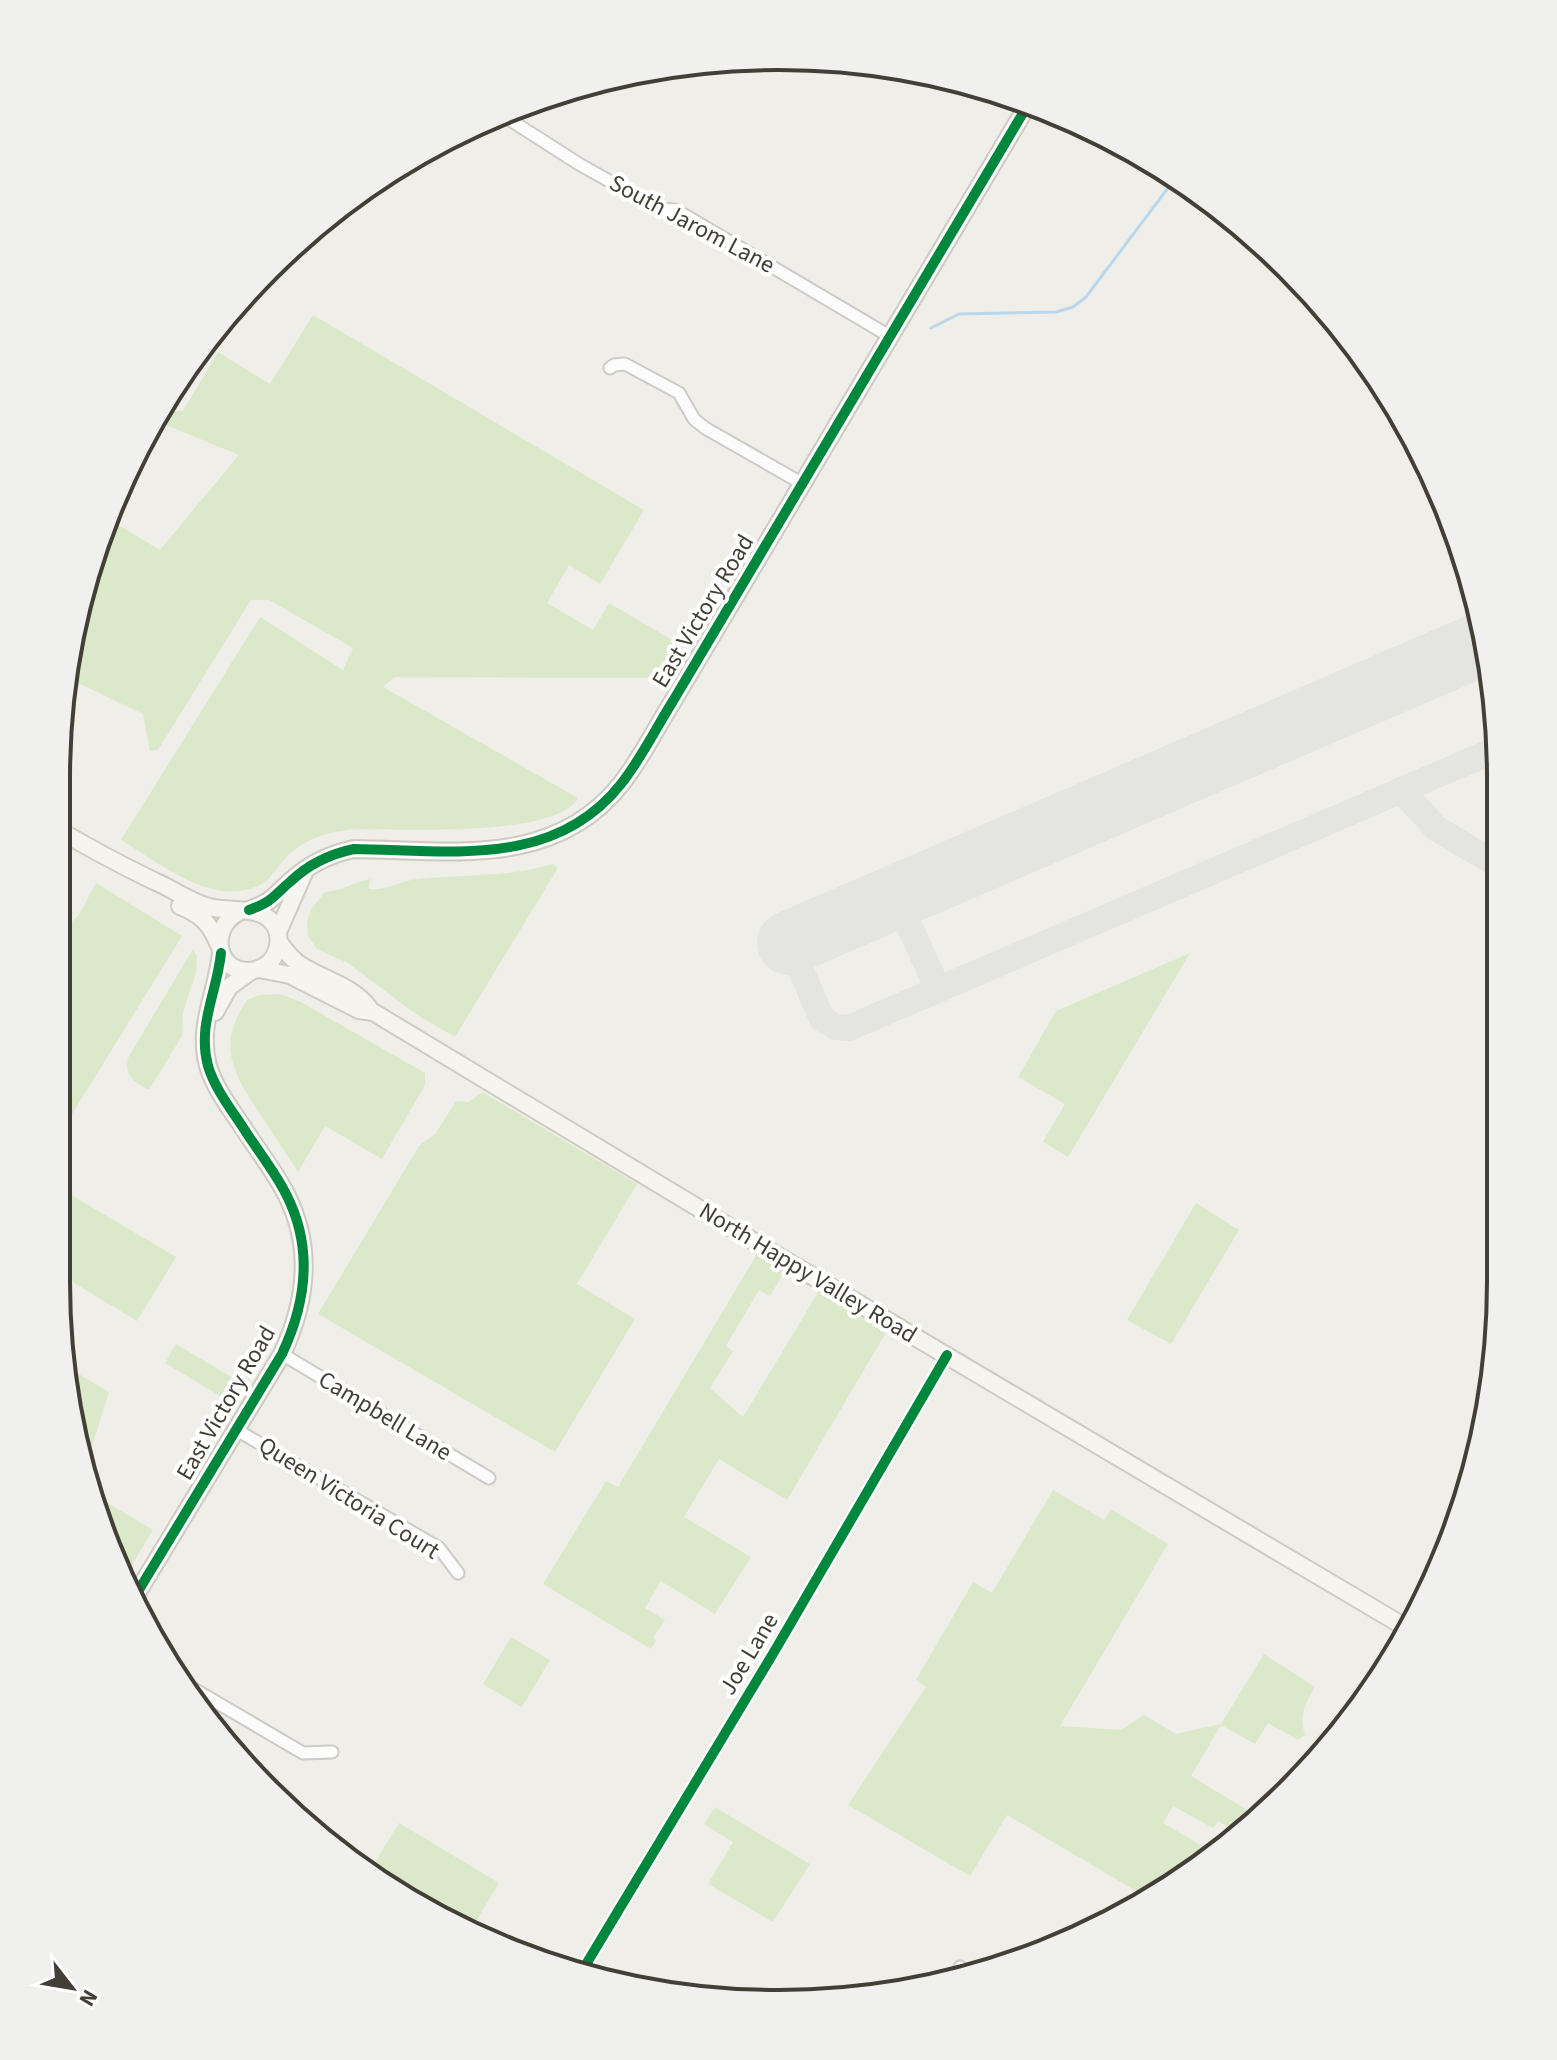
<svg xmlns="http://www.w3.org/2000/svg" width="1557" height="2060" font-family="'Source Sans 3',sans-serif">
<rect width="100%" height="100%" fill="#efeee9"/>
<g fill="#dbe9ca">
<path d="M 313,315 L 644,510 L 600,584 L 569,565 L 547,603 L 593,630 L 609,603 L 684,647 L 664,678 L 394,677 L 383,687 L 578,798 C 555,838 401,829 356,829 C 328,832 303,838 284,860 C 277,867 271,879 263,883 C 216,911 160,863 121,840 L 260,617 L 343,670 L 353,648 L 269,600 L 251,600 L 158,750 L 150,751 L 143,714 L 74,681 L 75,676 L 67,672 L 81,591 L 108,519 L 160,550 L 239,455 L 161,423 L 167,412 L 183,411 L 218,352 L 270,384 Z"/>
<path d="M 553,864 L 558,868 L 455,1037 L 417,1015 L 348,963 L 317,949 L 308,936 L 307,921 L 312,908 L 325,892 C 346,890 351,883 370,879 L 369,889 C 386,891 400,881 417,879 C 464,874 506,878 553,864 Z"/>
<path d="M 96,883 L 182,936 L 56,1140 L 57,936 L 79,915 Z"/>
<path d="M 193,949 L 197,957 L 196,973 L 183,1012 L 182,1036 L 149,1090 C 134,1082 124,1076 128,1058 Z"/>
<path d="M 1190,953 L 1068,1157 L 1043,1142 L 1065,1104 L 1018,1077 L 1056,1011 Z"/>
<path d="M 280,994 L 301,1002 L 425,1073 L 425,1085 L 382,1159 L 325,1126 L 298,1172 C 285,1153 273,1133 260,1114 C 233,1072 216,1046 247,1000 L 259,995 Z"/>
<path d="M 482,1092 L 637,1184 L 577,1284 L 635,1319 L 555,1452 L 318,1314 L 419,1146 L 436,1133 L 456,1101 L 469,1102 Z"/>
<path d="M 56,1186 L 176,1257 L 137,1321 L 56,1272 Z"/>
<path d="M 1196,1203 L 1239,1230 L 1171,1344 L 1127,1320 Z"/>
<path d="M 757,1254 L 785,1271 L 770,1296 L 759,1290 L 726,1346 L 733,1351 L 710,1388 L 743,1417 L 819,1291 L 887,1331 L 787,1500 L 719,1459 L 684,1517 L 751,1557 L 715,1614 L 661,1581 L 645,1608 L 665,1620 L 653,1638 L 656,1641 L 651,1649 L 543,1584 L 606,1481 L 618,1487 Z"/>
<path d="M 176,1344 L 248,1387 L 237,1406 L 165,1363 Z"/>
<path d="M 67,1367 L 109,1392 L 83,1475 L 81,1469 Z"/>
<path d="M 1053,1490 L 1104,1520 L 1111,1509 L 1168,1544 L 1060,1726 L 1121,1730 L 1144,1715 L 1176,1734 L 1221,1724 L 1264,1654 L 1315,1687 C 1305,1703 1299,1716 1305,1735 L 1298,1740 L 1268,1723 L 1255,1744 L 1221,1725 L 1191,1776 L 1249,1811 L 1237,1832 L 1218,1821 L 1213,1828 L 1173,1806 L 1163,1823 L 1214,1853 L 1180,1882 L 1148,1898 L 1007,1815 L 970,1876 L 848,1805 L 926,1687 L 916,1680 L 973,1582 L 992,1593 Z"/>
<path d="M 91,1493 L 153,1530 L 125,1576 Z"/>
<path d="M 511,1637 L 550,1660 L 522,1707 L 483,1684 Z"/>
<path d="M 715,1807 L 810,1864 L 773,1922 L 708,1884 L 733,1842 L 704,1824 Z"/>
<path d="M 399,1823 L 499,1883 L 469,1933 L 459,1929 L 370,1870 Z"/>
</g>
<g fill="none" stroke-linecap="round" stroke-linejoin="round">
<path stroke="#bbd7eb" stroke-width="3" d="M 931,328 L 959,314 L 1056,312 L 1073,307 L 1086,297 L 1177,176"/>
<g stroke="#e4e4e0" stroke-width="26">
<path d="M 1401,790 L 1437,829 L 1495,863"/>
<path d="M 896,897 L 938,989"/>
<path d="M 801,938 L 799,965 L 822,1019 L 836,1027 L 849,1028 L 1495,750"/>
</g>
<path stroke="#e4e4e0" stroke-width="64" d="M 789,943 L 1484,643"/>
<g stroke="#cdcbc7" stroke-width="15">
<g id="street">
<path d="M 491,117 L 507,118 L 579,164 L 659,209 L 676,210 L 891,337"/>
<path d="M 443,144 L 453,137"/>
<path d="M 610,368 L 614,365 L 625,364 L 679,393 L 694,419 L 705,428 L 803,484"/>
<path d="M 282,1354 L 489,1478"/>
<path d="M 235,1429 L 439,1548 L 458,1573"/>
<path d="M 187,1685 L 303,1753 L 332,1752"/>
<path d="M 960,1967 L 970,1974"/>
<path d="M 582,1971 L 774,1652 L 947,1355"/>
</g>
</g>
<g stroke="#cecbc0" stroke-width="20">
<g id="secondary">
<path d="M 57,829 C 89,848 121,865 154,881 C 173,889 190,902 209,907 C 227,912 255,907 268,918 C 287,933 279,965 255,970 C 218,978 206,929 239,912"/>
<path d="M 180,906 C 200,914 210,923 218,943"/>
<path d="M 249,910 C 274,901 273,896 291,881 C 309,864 330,854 354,849 C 450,850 554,869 621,784 C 641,759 656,728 673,701 L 1029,103"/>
<path d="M 278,932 L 304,873"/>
<path d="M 279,942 C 286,952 292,960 302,966 C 324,980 353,986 369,1008"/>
<path d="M 259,969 L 290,975 L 359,1010 L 373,1012 L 758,1244 L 1410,1630"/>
<path d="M 215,1012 L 229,987 L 251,971"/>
<path d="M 134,1598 L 282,1354 C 306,1303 313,1248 287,1196 C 276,1173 258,1151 244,1129 C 231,1109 215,1089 208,1066 C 197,1025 217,993 221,953"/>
</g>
</g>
<use href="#street" stroke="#fdfcfc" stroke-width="11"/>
<use href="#secondary" stroke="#f6f4ee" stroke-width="16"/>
<g stroke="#fff" stroke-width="15">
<g id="cycleway">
<path d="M 249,910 C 274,901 273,896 291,881 C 309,864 330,854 354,849 C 450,850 554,869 621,784 C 641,759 656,728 673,701 L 1029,103"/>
<path d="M 134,1598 L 282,1354 C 306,1303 313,1248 287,1196 C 276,1173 258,1151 244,1129 C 231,1109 215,1089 208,1066 C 197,1025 217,993 221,953"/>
<path d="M 582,1971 L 774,1652 L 947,1355"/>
</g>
</g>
<use href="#cycleway" stroke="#00873e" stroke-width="10"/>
</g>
<g text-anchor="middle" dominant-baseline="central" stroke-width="8" stroke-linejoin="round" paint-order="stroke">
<g font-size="24" fill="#443f36" stroke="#fff">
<text transform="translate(692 224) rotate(28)">South Jarom Lane</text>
<text transform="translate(703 611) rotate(-59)">East Victory Road</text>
<text transform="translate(808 1273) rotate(31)">North Happy Valley Road</text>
<text transform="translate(226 1403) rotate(-60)">East Victory Road</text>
<text transform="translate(385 1416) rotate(31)">Campbell Lane</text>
<text transform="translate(349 1498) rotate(32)">Queen Victoria Court</text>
<text transform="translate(749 1654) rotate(-59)">Joe Lane</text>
</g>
</g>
<path d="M0 0H1557V2060H0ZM778 70H779A708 708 0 0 1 1487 778V1282A708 708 0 0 1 779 1990H778A708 708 0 0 1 70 1282V778A708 708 0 0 1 778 70Z" fill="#f0f0ef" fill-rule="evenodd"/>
<path fill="none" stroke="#443f36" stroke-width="4" d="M778 70H779A708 708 0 0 1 1487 778V1282A708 708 0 0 1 779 1990H778A708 708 0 0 1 70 1282V778A708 708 0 0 1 778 70Z"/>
<g transform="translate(72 1988) rotate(121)" stroke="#ffffff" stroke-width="6" paint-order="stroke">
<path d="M0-6L14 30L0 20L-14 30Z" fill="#443f36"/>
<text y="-12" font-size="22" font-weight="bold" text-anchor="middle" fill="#443f36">N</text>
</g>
</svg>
